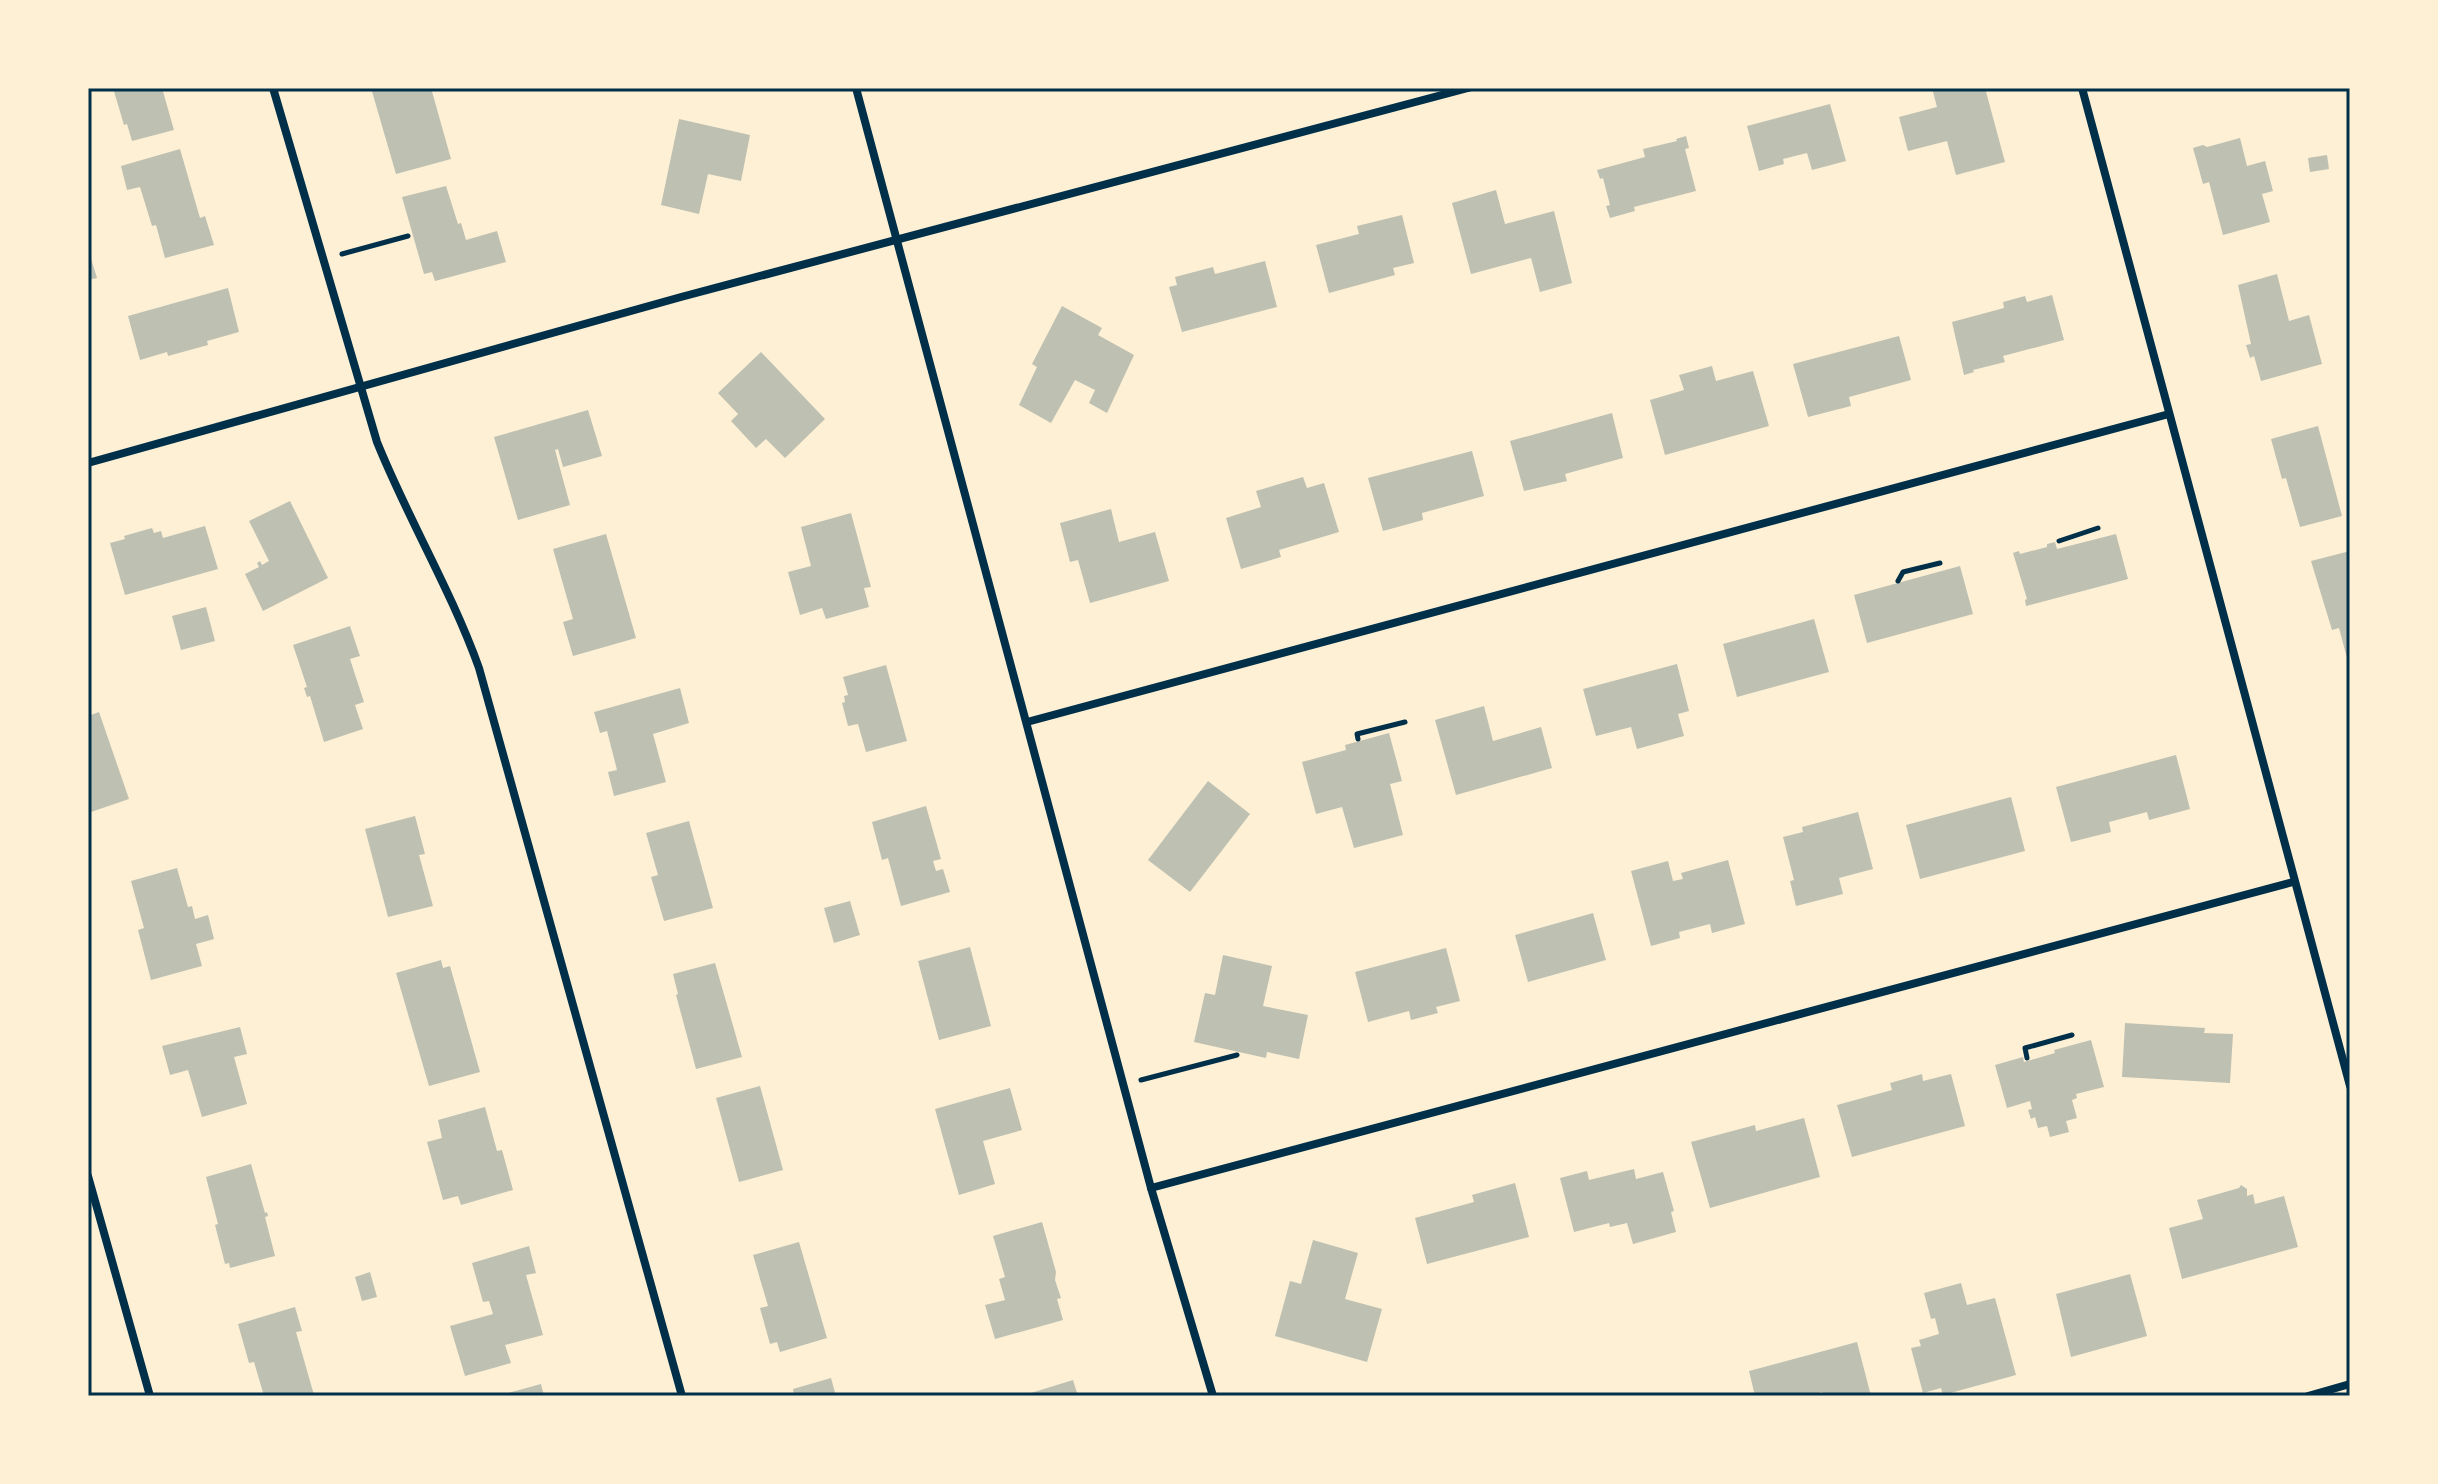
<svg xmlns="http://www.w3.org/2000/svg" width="2438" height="1484" font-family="'Source Sans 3',sans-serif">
<rect width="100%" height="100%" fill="#fdf0d5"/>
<g fill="#bec0b2">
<path d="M 113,88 L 162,88 L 174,130 L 132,141 L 127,124 L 124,125 Z"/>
<path d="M 371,88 L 431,88 L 451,159 L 396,174 Z"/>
<path d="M 1932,88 L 1985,88 L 2005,162 L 1956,175 L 1947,141 L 1908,151 L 1899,117 L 1937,107 Z"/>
<path d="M 1830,104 L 1846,161 L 1812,170 L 1807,153 L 1783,159 L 1784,164 L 1759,171 L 1747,126 Z"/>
<path d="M 679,119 L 750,135 L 741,181 L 708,174 L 699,214 L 661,205 Z"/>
<path d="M 1686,136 L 1689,148 L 1685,149 L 1696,191 L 1634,207 L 1635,211 L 1610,218 L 1606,206 L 1610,205 L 1603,178 L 1600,179 L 1597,170 L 1645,157 L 1643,149 L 1677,141 L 1676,139 Z"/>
<path d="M 2240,138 L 2247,166 L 2265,161 L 2273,191 L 2262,194 L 2270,222 L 2223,235 L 2209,182 L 2203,184 L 2193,148 L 2203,145 L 2207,147 Z"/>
<path d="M 180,149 L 200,218 L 205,216 L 214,245 L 165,258 L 156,225 L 152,226 L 140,187 L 127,190 L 121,166 Z"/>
<path d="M 2327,155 L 2329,169 L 2310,172 L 2308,158 Z"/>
<path d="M 446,186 L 458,224 L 461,223 L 466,240 L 497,231 L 506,262 L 435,281 L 432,272 L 424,274 L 402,197 Z"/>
<path d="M 1496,190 L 1505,224 L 1554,211 L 1572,283 L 1540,292 L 1531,258 L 1471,274 L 1452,203 Z"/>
<path d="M 1402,215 L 1414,263 L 1393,268 L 1395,275 L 1329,293 L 1316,245 L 1359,234 L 1357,226 Z"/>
<path d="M 88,249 L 97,278 L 88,280 Z"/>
<path d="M 1265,261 L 1277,307 L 1182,332 L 1169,287 L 1177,285 L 1175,277 L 1213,267 L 1215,274 Z"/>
<path d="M 2277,274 L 2289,321 L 2309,315 L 2322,364 L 2261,381 L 2254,356 L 2250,358 L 2246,345 L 2251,344 L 2238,285 Z"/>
<path d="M 228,288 L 239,332 L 207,341 L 208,345 L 168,356 L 167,352 L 140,360 L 128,316 Z"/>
<path d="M 2052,295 L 2064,340 L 2003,356 L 2005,362 L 1973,370 L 1974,372 L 1964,375 L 1952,322 L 2004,308 L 2003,302 L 2025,296 L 2027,302 Z"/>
<path d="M 1062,306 L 1102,328 L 1098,335 L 1134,355 L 1107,413 L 1089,403 L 1095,390 L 1075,380 L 1051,423 L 1019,405 L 1037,367 L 1032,364 Z"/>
<path d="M 1899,336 L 1911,380 L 1849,397 L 1851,406 L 1808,417 L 1793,364 Z"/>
<path d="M 761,352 L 825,419 L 785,458 L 766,439 L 756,448 L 731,421 L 738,414 L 718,393 Z"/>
<path d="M 1712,366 L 1716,381 L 1753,371 L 1769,426 L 1665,455 L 1650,400 L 1684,390 L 1679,375 Z"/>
<path d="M 588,410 L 602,456 L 563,467 L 558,449 L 555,450 L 570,505 L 518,520 L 494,437 Z"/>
<path d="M 1612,413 L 1623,458 L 1565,474 L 1567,481 L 1524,491 L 1510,441 Z"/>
<path d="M 2318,426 L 2342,516 L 2300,527 L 2286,478 L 2282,479 L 2271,439 Z"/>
<path d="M 1472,451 L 1484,496 L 1422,513 L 1423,520 L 1383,531 L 1368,478 Z"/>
<path d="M 1303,477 L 1307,488 L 1324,483 L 1339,532 L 1279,550 L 1281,557 L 1241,569 L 1226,518 L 1261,507 L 1256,491 Z"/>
<path d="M 290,501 L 328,578 L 263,611 L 245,574 L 259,567 L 257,563 L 260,561 L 262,565 L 269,561 L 249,521 Z"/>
<path d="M 1111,509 L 1119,542 L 1155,532 L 1169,581 L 1090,603 L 1078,560 L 1070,562 L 1060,523 Z"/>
<path d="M 851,513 L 871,587 L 864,588 L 869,607 L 826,619 L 822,608 L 800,615 L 788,572 L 811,566 L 801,527 Z"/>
<path d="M 205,526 L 218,569 L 125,595 L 110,543 L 125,539 L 124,536 L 152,528 L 154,533 L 161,531 L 163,538 Z"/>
<path d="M 606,534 L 636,638 L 573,656 L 563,622 L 573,619 L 553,549 Z"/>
<path d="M 2116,534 L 2128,579 L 2026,606 L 2025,600 L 2027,599 L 2013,553 L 2019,551 L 2020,554 L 2047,547 L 2047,544 L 2055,542 L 2057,549 Z"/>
<path d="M 2350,551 L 2350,657 L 2347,658 L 2339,628 L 2332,630 L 2311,561 Z"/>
<path d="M 1960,566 L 1973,614 L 1867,643 L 1854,595 Z"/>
<path d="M 206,607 L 215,641 L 181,650 L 172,616 Z"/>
<path d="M 1814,619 L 1829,672 L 1737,697 L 1723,644 Z"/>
<path d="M 350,626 L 360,656 L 350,659 L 364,702 L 355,705 L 363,729 L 324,742 L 310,696 L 307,697 L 304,688 L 307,687 L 293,645 Z"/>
<path d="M 1677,664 L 1689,711 L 1678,714 L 1684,736 L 1637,749 L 1631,727 L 1596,736 L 1583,689 Z"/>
<path d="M 886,665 L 907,741 L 866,752 L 858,724 L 848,726 L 842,703 L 845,702 L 844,696 L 848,695 L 843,677 Z"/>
<path d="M 680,688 L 689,723 L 653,734 L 666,782 L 614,796 L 608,772 L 617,770 L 607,731 L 600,733 L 594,712 Z"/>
<path d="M 1484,706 L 1493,741 L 1541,727 L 1552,768 L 1456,795 L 1435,720 Z"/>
<path d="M 99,712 L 129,799 L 88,813 L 88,716 Z"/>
<path d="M 1389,733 L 1402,781 L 1390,784 L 1403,835 L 1354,848 L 1342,807 L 1316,814 L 1302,762 L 1346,750 L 1345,745 Z"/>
<path d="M 2176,755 L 2190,809 L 2149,820 L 2147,812 L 2109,822 L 2111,832 L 2071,842 L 2056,787 Z"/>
<path d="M 1208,781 L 1250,814 L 1190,892 L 1148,860 Z"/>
<path d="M 2011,797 L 2025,851 L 1920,879 L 1906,825 Z"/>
<path d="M 926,806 L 941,859 L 933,861 L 936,871 L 943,869 L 950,892 L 901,906 L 888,858 L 882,860 L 872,822 Z"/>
<path d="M 1858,812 L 1873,869 L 1839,878 L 1843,894 L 1796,906 L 1790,881 L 1794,880 L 1783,837 L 1803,832 L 1802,827 Z"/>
<path d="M 415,816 L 425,854 L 419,855 L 433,906 L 388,917 L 365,829 Z"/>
<path d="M 689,821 L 713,908 L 664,921 L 651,877 L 658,875 L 646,833 Z"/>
<path d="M 1728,860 L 1745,924 L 1712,933 L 1710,924 L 1679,932 L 1680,938 L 1651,946 L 1631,871 L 1668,861 L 1673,881 L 1683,879 L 1681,873 Z"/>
<path d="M 177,868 L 188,907 L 192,906 L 195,919 L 208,915 L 214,939 L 196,944 L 202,966 L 151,980 L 138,930 L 144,928 L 131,881 Z"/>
<path d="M 850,901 L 860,935 L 834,943 L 824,908 Z"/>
<path d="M 1593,913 L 1606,960 L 1528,982 L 1515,935 Z"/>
<path d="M 970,947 L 991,1026 L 939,1040 L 918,961 Z"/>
<path d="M 1446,948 L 1460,1001 L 1436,1007 L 1438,1013 L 1411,1020 L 1409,1011 L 1368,1022 L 1355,972 Z"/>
<path d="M 1223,955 L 1272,966 L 1263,1006 L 1308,1015 L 1299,1059 L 1267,1052 L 1266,1058 L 1194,1042 L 1205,993 L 1215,995 Z"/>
<path d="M 441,960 L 443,968 L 450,966 L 480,1072 L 429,1086 L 396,973 Z"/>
<path d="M 715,963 L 742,1057 L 696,1069 L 676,995 L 678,994 L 673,974 Z"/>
<path d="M 2125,1023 L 2205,1028 L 2204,1033 L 2233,1034 L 2230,1083 L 2122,1077 Z"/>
<path d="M 240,1027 L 247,1054 L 234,1057 L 247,1104 L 202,1117 L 188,1070 L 170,1075 L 162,1046 Z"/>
<path d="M 2091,1040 L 2104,1087 L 2076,1094 L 2077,1098 L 2072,1100 L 2077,1118 L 2066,1121 L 2069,1132 L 2050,1137 L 2047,1126 L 2038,1128 L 2035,1117 L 2031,1119 L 2028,1110 L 2032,1109 L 2030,1101 L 2007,1108 L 1995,1065 L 2023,1057 L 2024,1062 L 2055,1053 L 2054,1050 Z"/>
<path d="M 1922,1074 L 1923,1081 L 1951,1074 L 1965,1126 L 1852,1157 L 1837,1105 L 1892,1090 L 1890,1083 Z"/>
<path d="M 760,1086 L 783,1170 L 739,1182 L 716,1098 Z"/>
<path d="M 1010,1088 L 1022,1130 L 983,1141 L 995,1184 L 959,1195 L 935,1109 Z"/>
<path d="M 485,1107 L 497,1151 L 502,1150 L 513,1190 L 461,1205 L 458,1196 L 443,1200 L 427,1142 L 442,1138 L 438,1120 Z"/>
<path d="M 1804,1118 L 1820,1177 L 1710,1208 L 1691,1142 L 1755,1125 L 1756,1131 Z"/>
<path d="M 251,1164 L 265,1213 L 267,1212 L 268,1216 L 265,1217 L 275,1256 L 230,1268 L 229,1263 L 225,1264 L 215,1225 L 218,1224 L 206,1177 Z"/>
<path d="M 1634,1169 L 1636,1179 L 1663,1172 L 1674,1211 L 1671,1212 L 1676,1232 L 1633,1244 L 1627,1223 L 1610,1227 L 1609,1223 L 1574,1232 L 1560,1178 L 1587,1171 L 1589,1180 Z"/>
<path d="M 1515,1183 L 1529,1237 L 1427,1264 L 1415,1218 L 1474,1202 L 1472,1195 Z"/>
<path d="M 2241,1185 L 2247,1189 L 2247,1196 L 2253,1194 L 2255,1204 L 2284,1196 L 2298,1247 L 2182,1279 L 2169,1228 L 2203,1219 L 2197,1200 L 2239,1188 Z"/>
<path d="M 1042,1222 L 1056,1272 L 1055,1280 L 1061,1298 L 1057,1299 L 1063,1320 L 995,1339 L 985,1305 L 1005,1300 L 999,1279 L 1005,1277 L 993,1236 Z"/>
<path d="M 1313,1240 L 1358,1253 L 1345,1299 L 1382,1309 L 1367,1362 L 1275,1336 L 1290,1281 L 1301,1284 Z"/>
<path d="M 799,1242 L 827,1338 L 780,1352 L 777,1342 L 770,1344 L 760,1308 L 768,1306 L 753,1255 Z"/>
<path d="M 529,1246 L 536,1273 L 526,1275 L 543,1335 L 505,1345 L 511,1363 L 465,1376 L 450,1326 L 493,1314 L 489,1301 L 483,1302 L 472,1263 Z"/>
<path d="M 370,1272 L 377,1297 L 362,1301 L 355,1277 Z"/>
<path d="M 2130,1274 L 2147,1336 L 2071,1357 L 2056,1294 Z"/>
<path d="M 1961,1283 L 1967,1305 L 1995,1298 L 2016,1375 L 1943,1395 L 1941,1388 L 1923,1393 L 1911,1348 L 1921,1346 L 1919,1340 L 1939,1334 L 1935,1318 L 1931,1319 L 1924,1293 Z"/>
<path d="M 295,1307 L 302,1331 L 296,1332 L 314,1395 L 264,1396 L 254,1362 L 249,1363 L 238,1324 Z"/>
<path d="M 1857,1342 L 1871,1396 L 1824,1396 L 1822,1392 L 1806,1396 L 1755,1396 L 1749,1371 Z"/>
<path d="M 831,1378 L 836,1396 L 794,1396 L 793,1389 Z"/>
<path d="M 1073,1380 L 1078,1396 L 1032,1396 L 1031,1393 Z"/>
<path d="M 541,1384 L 544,1396 L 501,1396 L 501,1395 Z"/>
</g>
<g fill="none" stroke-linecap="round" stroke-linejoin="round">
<g stroke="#003049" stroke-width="5">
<path d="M 342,254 L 408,236"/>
<path d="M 2059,541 L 2098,528"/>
<path d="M 1898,581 L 1903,572 L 1940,563"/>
<path d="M 1358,739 L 1357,734 L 1405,722"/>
<path d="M 2027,1058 L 2025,1048 L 2072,1035"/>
<path d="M 1141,1080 L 1237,1055"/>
</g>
<g stroke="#003049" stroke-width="8">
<path d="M 273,88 L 377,442 C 408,519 451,590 479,668 L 682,1396"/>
<path d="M 856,88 L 1151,1188 L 1213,1396"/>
<path d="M 2082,88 L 2350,1086"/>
<path d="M 88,463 L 681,297 L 1468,88"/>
<path d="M 1027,722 L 2169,414"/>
<path d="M 88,1176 L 150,1396"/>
<path d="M 1151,1188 L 2293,882"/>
<path d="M 2308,1396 L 2350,1384"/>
</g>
</g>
<rect width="2438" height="1484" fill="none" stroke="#fdf0d5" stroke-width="180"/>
<rect x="90" y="90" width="2258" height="1304" fill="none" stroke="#003049" stroke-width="3"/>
</svg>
